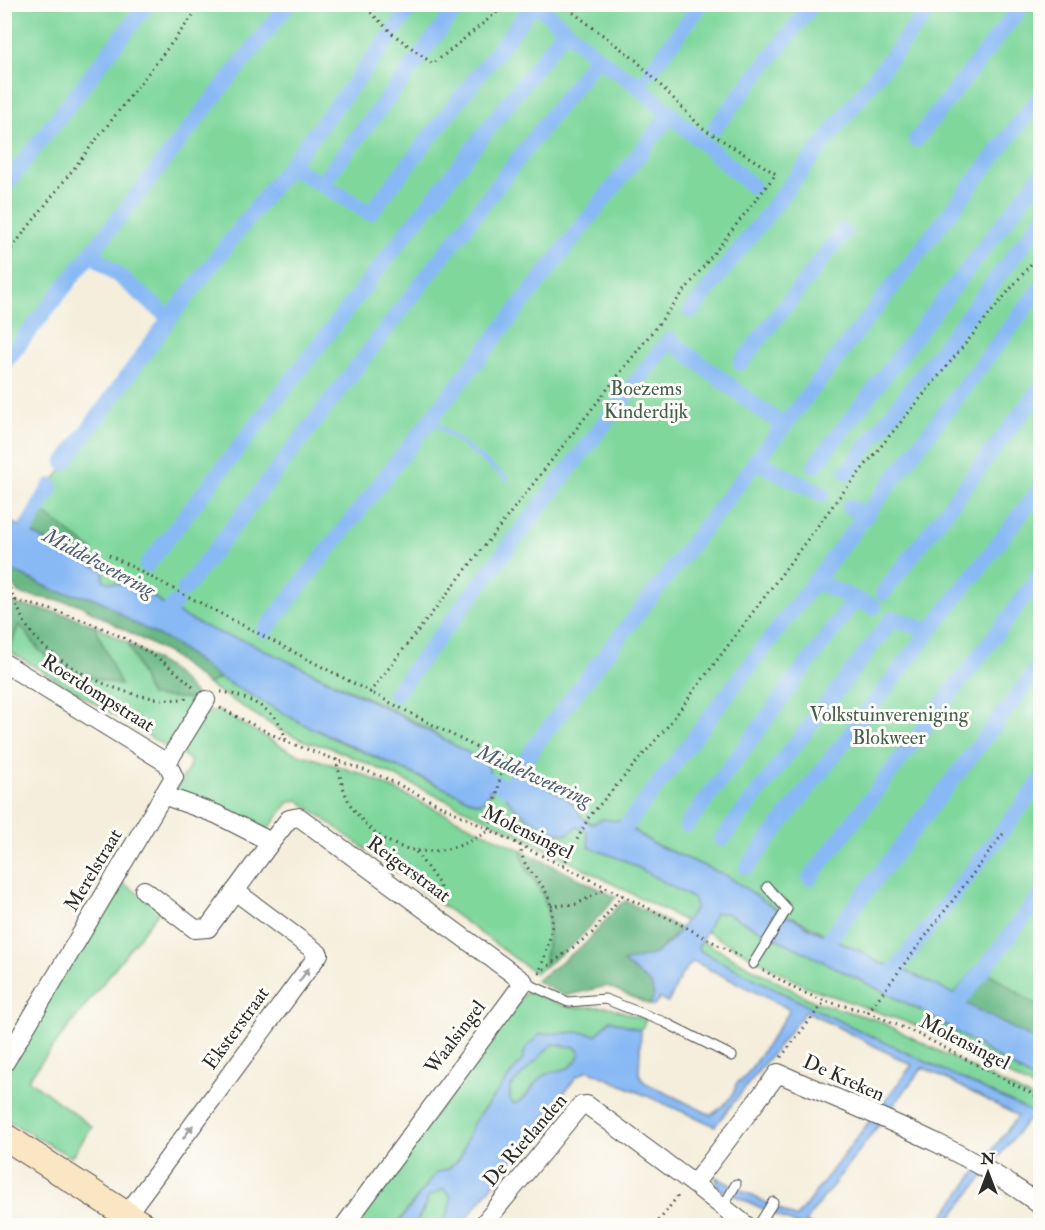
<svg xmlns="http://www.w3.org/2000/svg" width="1045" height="1230" font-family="'IM FELL Double Pica',serif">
<rect width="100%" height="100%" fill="#fdfcf7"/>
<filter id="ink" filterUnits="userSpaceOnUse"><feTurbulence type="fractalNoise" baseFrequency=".0167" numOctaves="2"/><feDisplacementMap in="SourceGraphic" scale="12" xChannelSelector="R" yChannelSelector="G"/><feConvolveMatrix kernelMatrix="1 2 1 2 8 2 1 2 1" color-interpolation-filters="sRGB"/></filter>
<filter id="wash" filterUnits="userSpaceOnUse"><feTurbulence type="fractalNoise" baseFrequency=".008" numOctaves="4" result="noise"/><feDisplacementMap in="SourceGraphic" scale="24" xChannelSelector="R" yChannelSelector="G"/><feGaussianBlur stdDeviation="1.35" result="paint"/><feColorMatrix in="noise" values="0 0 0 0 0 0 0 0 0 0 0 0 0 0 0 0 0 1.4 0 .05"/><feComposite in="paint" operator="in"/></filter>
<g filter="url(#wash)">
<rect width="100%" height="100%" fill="#f5eedc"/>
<g fill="#7fd79c" stroke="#558164" stroke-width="1.5">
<path d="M 5,5 L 1040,5 L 1040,1042 L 917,976 L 889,995 L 924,1012 L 1040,1084 L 1040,1092 L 920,1027 L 805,986 L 705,931 L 715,913 L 726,913 L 878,989 L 895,967 L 879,963 L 793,917 L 780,916 L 776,909 L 727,876 L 654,844 L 633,829 L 602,819 L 593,824 L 579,816 L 549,790 L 509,772 L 506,796 L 559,834 L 577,827 L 587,831 L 589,847 L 626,861 L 694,899 L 696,907 L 687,922 L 497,824 L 375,767 L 329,747 L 307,742 L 278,729 L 207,684 L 220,678 L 334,739 L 473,801 L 481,803 L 491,793 L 492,776 C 424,713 327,683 246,641 C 220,636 191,621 169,608 C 158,602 149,591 138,587 C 126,582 115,586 102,580 L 104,570 L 86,563 L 89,558 L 21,524 L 69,460 L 64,452 L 170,317 L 90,249 L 5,356 Z"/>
<path d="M 19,624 C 28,632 33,645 42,653 C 65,672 92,678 120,685 L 94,625 L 128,643 L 150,696 L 194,699 L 193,707 L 168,748 L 9,651 Z"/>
<path d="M 217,710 L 290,751 L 362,774 L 521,850 C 524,872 536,878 543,896 C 553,918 547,945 544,967 L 535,973 L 298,800 L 289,802 L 268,829 L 226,810 L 171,797 L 189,768 L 190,760 L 180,753 L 204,714 Z"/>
<path d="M 120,881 L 161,909 L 28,1079 L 92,1127 L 71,1157 L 5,1119 L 4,1080 L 26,1034 Z"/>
<path d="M 700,940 L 815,1002 L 877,1020 L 1040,1102 L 1040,1116 L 808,1006 L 702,952 L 698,948 Z"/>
<path d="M 527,991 L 567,1007 L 609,1007 L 646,1020 L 641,1030 L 610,1020 L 596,1035 L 580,1032 L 523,1054 L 523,1059 L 473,1123 L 460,1158 L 448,1169 L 436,1173 L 396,1225 L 352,1226 Z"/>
<path d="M 552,1044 L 575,1047 L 580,1053 C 571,1075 560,1067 545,1075 C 532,1082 528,1100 514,1104 L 510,1100 L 510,1087 Z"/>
<path d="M 444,1189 L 452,1197 C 448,1227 438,1225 412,1226 L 421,1216 L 429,1196 Z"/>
</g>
<g fill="#67b884" stroke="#497258" stroke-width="1.5">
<path d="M 35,506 L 93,551 L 86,563 L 19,526 Z"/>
<path d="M 4,567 L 55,591 L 94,598 L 105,603 L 132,622 L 175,644 L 220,678 L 207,684 L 171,655 L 78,604 L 20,594 L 5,576 Z"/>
<path d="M 5,602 L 65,614 L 94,625 L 121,685 L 72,672 L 41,652 L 19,624 L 9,651 L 5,649 Z"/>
<path d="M 128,643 L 172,670 L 195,694 L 194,699 L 150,696 Z"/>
<path d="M 521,850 L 616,897 L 574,944 L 544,967 C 547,945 553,918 543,896 C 535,878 524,872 521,850 Z"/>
<path d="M 626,901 L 681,929 L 655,954 L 623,962 L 651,984 L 654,996 L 650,1005 L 607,986 L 565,996 L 536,981 L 586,943 L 620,904 Z"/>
<path d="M 978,965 L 1040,1008 L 1040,1043 L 959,1000 L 954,994 Z"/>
</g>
<g fill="#88b9f4" stroke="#5a7290" stroke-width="1.5" fill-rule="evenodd">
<path d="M 4,518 L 86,563 L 104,570 L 103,580 C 115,586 126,582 138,587 C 150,592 158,602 169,608 C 192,621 221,636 246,641 L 390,710 L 487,763 C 493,780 494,790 481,803 L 473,801 L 301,723 L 220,678 L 175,644 L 132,622 L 105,603 L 94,598 L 56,591 L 5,567 Z"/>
<path d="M 621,632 L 532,763 L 529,774 C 542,789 562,791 573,804 C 583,814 574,814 592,824 L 602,819 L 629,822 L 634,831 L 654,844 L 727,876 L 776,909 L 780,916 L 792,917 L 811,929 L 862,952 L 879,963 L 898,967 L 954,994 L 959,1000 L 1040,1043 L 1040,1084 L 924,1012 L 726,913 L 715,913 L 698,948 L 702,952 L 808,1006 L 1040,1116 L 1040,1126 L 1031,1121 L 1026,1122 L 945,1225 L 936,1225 L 1018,1116 L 923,1067 L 805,1222 L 812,1225 L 797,1225 L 718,1188 L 716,1177 L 796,1218 L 912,1065 L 806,1011 L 715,1126 L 588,1070 L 577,1076 L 462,1225 L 437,1225 C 448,1218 450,1209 451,1197 L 444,1189 L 429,1196 L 416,1223 L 412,1225 L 396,1226 L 436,1173 L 448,1169 L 460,1158 L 473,1123 L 523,1059 L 526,1048 L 540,1034 L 580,1032 L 596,1035 L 610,1020 L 641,1030 L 639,1073 L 644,1082 L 711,1115 C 721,1109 735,1096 736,1084 L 745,1077 L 789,1012 L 787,1008 L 693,961 L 682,974 L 668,1003 L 660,998 L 654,1006 L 650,1005 L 654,996 L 651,984 L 623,962 L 655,954 L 673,939 L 696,907 L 694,899 L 626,861 L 589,847 L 587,831 L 577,827 L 568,834 C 554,835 509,810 506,795 C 504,788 508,779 509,771 L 516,773 ZM 552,1044 L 575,1047 L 580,1053 C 571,1075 560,1067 545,1075 C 532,1082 528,1101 514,1104 L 510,1100 L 510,1087 Z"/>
</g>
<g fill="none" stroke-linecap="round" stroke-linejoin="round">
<path stroke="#88b9f4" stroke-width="4.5" d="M 430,419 L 507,479"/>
<g stroke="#88b9f4" stroke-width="16">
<path d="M 536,4 L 597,57 L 638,86 L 642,81"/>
<path d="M 397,27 L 413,4"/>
<path d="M 424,50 L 460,4"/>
<path d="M 652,69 L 701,4"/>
<path d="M 638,86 L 752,186"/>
<path d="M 715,127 L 813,4"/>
<path d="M 916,140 L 1023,4"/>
<path d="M 289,165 L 370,213 L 534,4"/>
<path d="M 321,184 L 419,58"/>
<path d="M 4,187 L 147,4"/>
<path d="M 91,253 L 170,318"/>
<path d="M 691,311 L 933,4"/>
<path d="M 4,363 L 288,4"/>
<path d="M 741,363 L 843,232"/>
<path d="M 755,461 L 822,494"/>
<path d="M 64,463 L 170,318 L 389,38"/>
<path d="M 815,465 L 1040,176"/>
<path d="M 847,472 L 1040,222"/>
<path d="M 849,507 L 867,515"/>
<path d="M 17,546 L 51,486"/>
<path d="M 147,565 L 565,30"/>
<path d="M 814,581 L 874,607"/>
<path d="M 184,590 L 597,57"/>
<path d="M 883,593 L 1040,389"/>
<path d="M 162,621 L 175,603"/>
<path d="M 265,630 L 669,116"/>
<path d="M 395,694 L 669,340 L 783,426"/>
<path d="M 472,773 L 525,796"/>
<path d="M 512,790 L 516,774 L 539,740 L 1040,97"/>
<path d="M 687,825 L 854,601"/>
<path d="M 619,839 L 629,822 L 1040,289"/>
<path d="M 722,839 L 893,618 L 929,631"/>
<path d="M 747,867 L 1040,489"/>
<path d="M 810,878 L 1040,576"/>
<path d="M 824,946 L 1040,666"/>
<path d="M 884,979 L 898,967 L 1040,782"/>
<path d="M 949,1014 L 1040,896"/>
</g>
</g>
</g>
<g filter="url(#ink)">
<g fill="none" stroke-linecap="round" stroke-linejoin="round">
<g stroke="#494846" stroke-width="11">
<g id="lane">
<path d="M 753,964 L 787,909 L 767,887"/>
<path d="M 524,982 L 568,1002 L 605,999 L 664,1022 L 732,1056"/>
<path d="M 723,1207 L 736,1184"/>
<path d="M 758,1226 L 773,1202"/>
</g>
</g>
<g stroke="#494846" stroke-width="20">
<g id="street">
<path d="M 4,663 L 167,763 L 174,777 L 4,1064"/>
<path d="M 167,763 L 206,700"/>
<path d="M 271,842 L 289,819 L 299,817 L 524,982 L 344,1226"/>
<path d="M 144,890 L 195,929 L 208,928 L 271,842 L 216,814 L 163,795"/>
<path d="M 127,1214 L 319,954 L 235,891"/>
<path d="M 482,1226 L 580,1106 L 587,1105 L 694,1184"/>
<path d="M 747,1226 L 694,1184 L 778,1073 C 866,1112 964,1147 1040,1205"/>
</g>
</g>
<g stroke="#494846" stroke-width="28">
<path id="secondary" d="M 4,1136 L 144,1226"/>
</g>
<g stroke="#494846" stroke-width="3" stroke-dasharray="1.5 4.5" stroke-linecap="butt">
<path d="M 362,4 L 393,34 L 433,64 L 507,4"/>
<path d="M 4,258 L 202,4"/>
<path d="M 109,555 L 370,692 L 776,174 L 701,127 L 637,61 L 562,4"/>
<path d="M 4,578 C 16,597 19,619 34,636 C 64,672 141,707 188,698"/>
<path d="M 4,598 C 75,613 144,638 196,690"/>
<path d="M 221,692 C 237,693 267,706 277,720 C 282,726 284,735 287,742"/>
<path d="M 220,708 L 287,742 L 383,777 L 680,924 L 744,959"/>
<path d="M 336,759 C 340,775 343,793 352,807 C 387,859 441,863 490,830 L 501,773 L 506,763 L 370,692"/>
<path d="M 520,845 C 523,871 535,872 546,892 C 560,917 547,949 539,974"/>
<path d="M 416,852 L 439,884 L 444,905"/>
<path d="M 563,866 L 589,817 L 667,727 L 840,496 L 1040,253"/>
<path d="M 551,906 L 577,904 L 607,888"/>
<path d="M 763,970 L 799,991 L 825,1001 L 868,1012 L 922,1036 L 1040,1098"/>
<path d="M 539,973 L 592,933 L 622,895"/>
<path d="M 868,1012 L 1003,834"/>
<path d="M 781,1057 L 825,1001"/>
<path d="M 655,1226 L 680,1193"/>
</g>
<use href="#lane" stroke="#fff" stroke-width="9"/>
<use href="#street" stroke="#fff" stroke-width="18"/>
<use href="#secondary" stroke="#fbe6c3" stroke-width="26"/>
</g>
<defs><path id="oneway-solid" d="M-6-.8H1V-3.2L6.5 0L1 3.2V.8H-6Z" transform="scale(1.5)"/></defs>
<g fill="#a0a0a0">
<use href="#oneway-solid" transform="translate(304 975) rotate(-54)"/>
<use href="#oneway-solid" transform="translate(188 1132) rotate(-54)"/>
</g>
</g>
<g text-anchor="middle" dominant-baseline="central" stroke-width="6" stroke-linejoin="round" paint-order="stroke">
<g font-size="20" fill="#445f4d" stroke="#fdfcf7">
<text x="646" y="388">Boezems<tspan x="646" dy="23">Kinderdijk</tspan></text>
<text x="889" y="714">Volkstuinvereniging<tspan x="889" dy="23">Blokweer</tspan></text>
</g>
<g font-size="20" fill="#2b2b2b" stroke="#fdfcf7">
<text transform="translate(98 693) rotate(32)">Roerdompstraat</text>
<text transform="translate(528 832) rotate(26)">Molensingel</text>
<text transform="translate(409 869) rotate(36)">Reigerstraat</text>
<text transform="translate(93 870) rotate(-59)">Merelstraat</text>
<text transform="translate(236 1028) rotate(-54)">Eksterstraat</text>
<text transform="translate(455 1037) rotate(-53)">Waalsingel</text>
<text transform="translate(965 1042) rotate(27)">Molensingel</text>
<text transform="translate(844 1078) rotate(24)">De Kreken</text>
<text transform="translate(525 1140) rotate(-49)">De Rietlanden</text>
</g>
<g font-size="21" font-style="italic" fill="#4c5d71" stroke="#fdfcf7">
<text transform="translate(99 563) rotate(28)">Middelwetering</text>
<text transform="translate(534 776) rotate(24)">Middelwetering</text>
</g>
</g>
<rect width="1045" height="1230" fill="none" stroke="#fdfcf7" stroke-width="24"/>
<g transform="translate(988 1173)" stroke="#fdfcf7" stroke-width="4.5" paint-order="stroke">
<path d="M0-4.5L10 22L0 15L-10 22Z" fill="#2b2b2b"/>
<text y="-9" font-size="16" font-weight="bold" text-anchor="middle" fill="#2b2b2b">N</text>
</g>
</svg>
